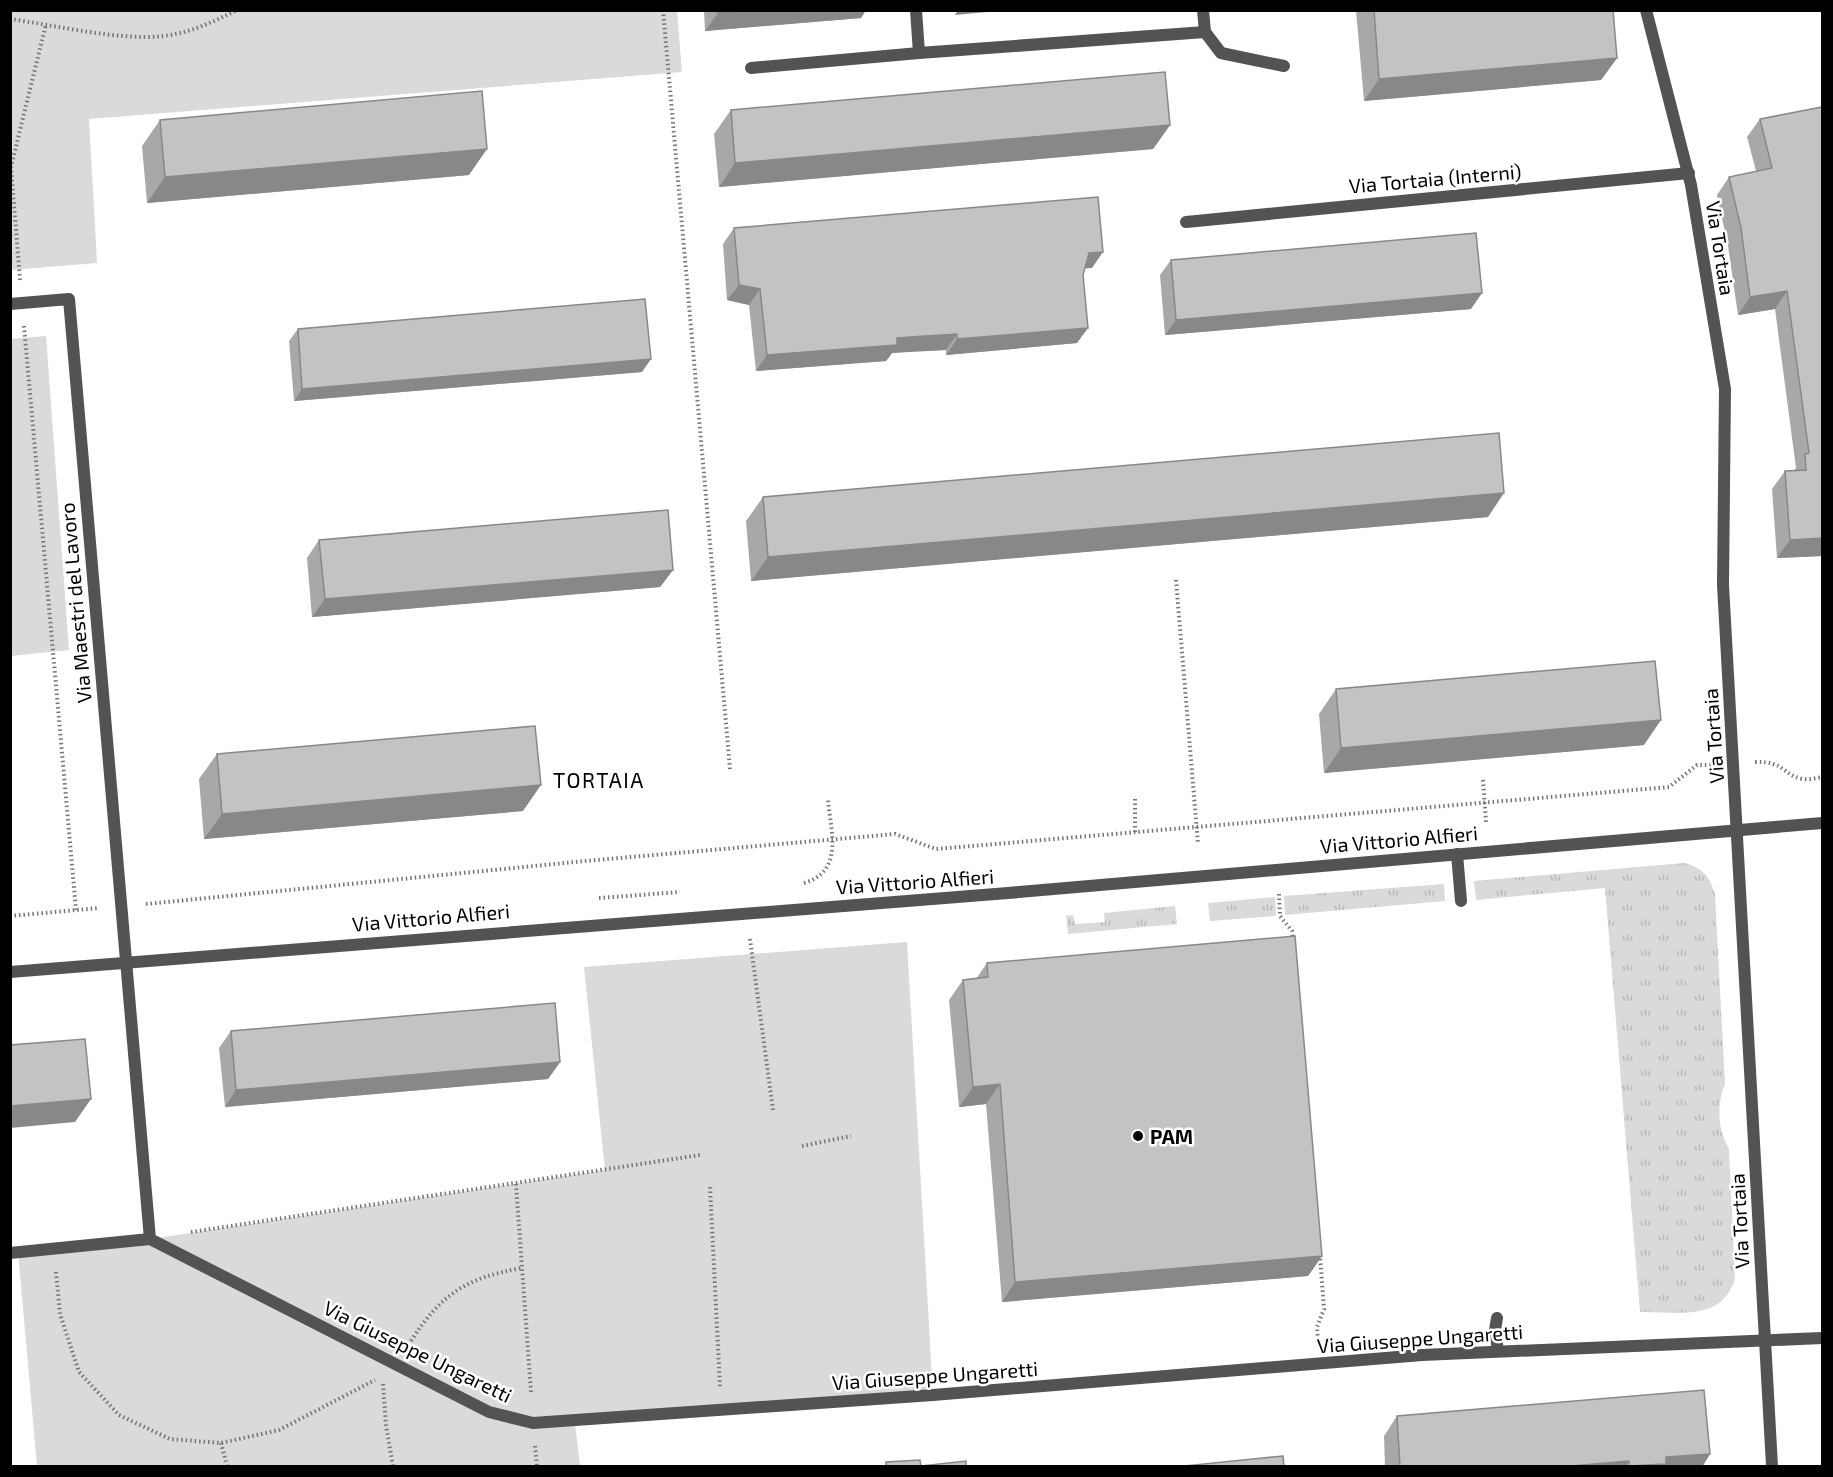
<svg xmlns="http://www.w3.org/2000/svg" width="1833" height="1477" font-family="'Exo 2',sans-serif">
<defs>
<pattern id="grass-tufts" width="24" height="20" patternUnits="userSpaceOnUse" patternTransform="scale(1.5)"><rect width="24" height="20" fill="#dadada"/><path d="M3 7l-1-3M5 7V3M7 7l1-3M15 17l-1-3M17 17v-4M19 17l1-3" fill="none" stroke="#b9b9b9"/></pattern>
</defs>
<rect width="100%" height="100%" fill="#fff"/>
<g fill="url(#grass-tufts)">
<path d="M 1684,863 C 1702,867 1710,877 1715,894 L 1725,1084 C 1716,1105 1718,1130 1729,1149 L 1735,1279 C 1721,1323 1677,1311 1640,1312 L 1605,888 L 1476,900 L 1474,881 Z"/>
<path d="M 1444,884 L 1445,901 L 1285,915 L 1284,896 Z"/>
<path d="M 1275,897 L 1276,916 L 1210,921 L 1208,903 Z"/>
<path d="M 1175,906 L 1177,924 L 1068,934 L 1066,916 L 1073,915 L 1075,924 L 1105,922 L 1104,913 Z"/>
</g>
<g fill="#dadada">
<path d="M 11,10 L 677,11 L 682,72 L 89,119 L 97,263 L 11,270 Z"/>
<path d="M 46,336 L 69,650 L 11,656 L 11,339 Z"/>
<path d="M 907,942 L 933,1395 L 575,1423 L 580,1466 L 37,1466 L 18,1252 L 150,1239 L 605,1170 L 584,967 Z"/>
</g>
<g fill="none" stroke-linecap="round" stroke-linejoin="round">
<g stroke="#757575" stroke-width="4" stroke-dasharray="1.5 3" stroke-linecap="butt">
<path d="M 663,10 L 730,769"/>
<path d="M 10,19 C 55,25 119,41 163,36 C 190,33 213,22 237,10"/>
<path d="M 20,280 L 11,167 L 46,24"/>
<path d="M 24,326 L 76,910"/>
<path d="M 1176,580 L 1198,844"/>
<path d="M 1755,762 C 1786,761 1783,776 1803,779 C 1809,780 1817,778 1822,777"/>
<path d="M 1483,780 L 1486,822"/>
<path d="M 1135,832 L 1135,797"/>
<path d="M 804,883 C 844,871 831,833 828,800"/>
<path d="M 1279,894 L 1280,916 L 1292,931 L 1293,940"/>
<path d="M 599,898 L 680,892"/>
<path d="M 146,904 L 585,861 L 895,834 L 936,849 L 1669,787 L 1697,765 L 1711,765"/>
<path d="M 10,916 L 99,908"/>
<path d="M 750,939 L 773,1110"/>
<path d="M 802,1146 L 851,1136"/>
<path d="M 516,1184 L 531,1392"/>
<path d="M 710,1187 L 720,1387"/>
<path d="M 191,1232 L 700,1155"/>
<path d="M 56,1272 L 60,1314 L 79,1372 L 119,1415 L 170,1439 L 221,1443 L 279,1430 L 375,1380"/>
<path d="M 1318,1340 L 1317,1327 L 1324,1309 L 1320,1256"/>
<path d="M 411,1341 C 441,1294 466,1278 522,1268"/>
<path d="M 383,1384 L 386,1426 L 393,1466"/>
<path d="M 221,1443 L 227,1466"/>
<path d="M 535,1446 L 537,1466"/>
</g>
<g stroke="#535353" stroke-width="12">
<path d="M 1457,854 L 1461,901"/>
<path d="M 1497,1318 L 1495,1330 L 1498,1351"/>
</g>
<g stroke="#535353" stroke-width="12">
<path d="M 916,10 L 919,53 L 1205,32 L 1203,10"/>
<path d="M 1646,10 L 1691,185 L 1725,389 L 1723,585 L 1772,1466"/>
<path d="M 1205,32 L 1221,53 L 1284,66"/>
<path d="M 751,68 L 919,53"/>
<path d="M 1186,222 L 1689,173"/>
<path d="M 10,304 L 69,299 L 150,1239 L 489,1412 L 533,1423 L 933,1395 L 1422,1355 L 1822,1338"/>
<path d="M 10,1253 L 150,1239"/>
</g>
<path stroke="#535353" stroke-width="12" d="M 10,972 L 1008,893 L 1822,823"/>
</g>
<g fill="#a8a8a8">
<path d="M 704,10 L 866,10 L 861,18 L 705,31 Z"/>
<path d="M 1356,10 L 1613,10 L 1617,58 L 1601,80 L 1364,101 Z"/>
<path d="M 1822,107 L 1822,556 L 1777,558 L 1772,489 L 1785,471 L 1794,471 L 1796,468 L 1775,309 L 1738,315 L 1728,246 L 1717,195 L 1729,177 L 1756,171 L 1747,137 L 1760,119 Z"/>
<path d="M 731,110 L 1170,125 L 1153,149 L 719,187 L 714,134 Z"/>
<path d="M 160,120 L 469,175 L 147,203 L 142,146 Z"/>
<path d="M 734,228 L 1092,268 L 1085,268 L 1083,275 L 1077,343 L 946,355 L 946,350 L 914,351 L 892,353 L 886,361 L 756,371 L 749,305 L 727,300 L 723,244 Z"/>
<path d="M 1171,260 L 1471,309 L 1165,335 L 1160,275 Z"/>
<path d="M 298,329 L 642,372 L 294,401 L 289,341 Z"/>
<path d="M 763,497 L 1488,517 L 751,581 L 746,521 Z"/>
<path d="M 319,540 L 673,570 L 660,587 L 312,617 L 307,558 Z"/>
<path d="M 1336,689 L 1644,745 L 1324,773 L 1319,714 Z"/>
<path d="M 217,754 L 523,811 L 204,839 L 199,779 Z"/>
<path d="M 987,963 L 1322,1256 L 1308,1276 L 1002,1302 L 986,1104 L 959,1107 L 949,1000 L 963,980 L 976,979 Z"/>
<path d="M 231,1031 L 560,1062 L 548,1079 L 225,1107 L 219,1048 Z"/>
<path d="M 1397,1416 L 1710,1454 L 1702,1467 L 1385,1467 L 1384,1436 Z"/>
</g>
<g fill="#888">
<path d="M 747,10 L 866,10 L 861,18 L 705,31 L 718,13 Z"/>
<path d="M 958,10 L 1009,10 L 955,15 Z"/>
<path d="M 1617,58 L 1601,80 L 1364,101 L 1379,79 Z"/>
<path d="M 1170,125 L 1153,149 L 719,187 L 735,163 Z"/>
<path d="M 487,149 L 469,175 L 147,203 L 165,177 Z"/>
<path d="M 1103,252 L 1092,268 L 1078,269 L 1089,253 Z"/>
<path d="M 739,285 L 760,289 L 749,305 L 727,300 Z"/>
<path d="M 1787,291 L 1775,309 L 1738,315 L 1750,297 Z"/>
<path d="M 1482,293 L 1471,309 L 1165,335 L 1176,320 Z"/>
<path d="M 1088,328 L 1077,343 L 946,355 L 957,339 Z"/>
<path d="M 957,334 L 946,350 L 892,353 L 886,361 L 756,371 L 767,355 L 897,338 Z"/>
<path d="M 651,359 L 642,372 L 294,401 L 302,389 Z"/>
<path d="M 1504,493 L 1488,517 L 751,581 L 768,557 Z"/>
<path d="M 1822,538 L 1822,556 L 1777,558 L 1790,540 Z"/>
<path d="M 673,570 L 660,587 L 312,617 L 325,599 Z"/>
<path d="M 1661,720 L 1644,745 L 1324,773 L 1341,748 Z"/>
<path d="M 541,785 L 523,811 L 204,839 L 222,814 Z"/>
<path d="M 560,1062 L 548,1079 L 225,1107 L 236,1090 Z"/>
<path d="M 1000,1084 L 986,1104 L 959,1107 L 973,1087 Z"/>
<path d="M 91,1099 L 75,1122 L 10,1128 L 10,1106 Z"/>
<path d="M 1322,1256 L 1308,1276 L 1002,1302 L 1015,1282 Z"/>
<path d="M 1710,1454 L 1702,1467 L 1629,1467 L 1666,1457 Z"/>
<path d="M 1629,1461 L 1625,1467 L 1559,1467 Z"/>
</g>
<g fill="#c3c3c3" stroke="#888" stroke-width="1.5">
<path d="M 718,10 L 747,10 L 718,13 Z"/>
<path d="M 1374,10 L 1613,10 L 1617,58 L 1379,79 Z"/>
<path d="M 1165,72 L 1170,125 L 735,163 L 731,110 Z"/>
<path d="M 482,91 L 487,149 L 165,177 L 160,120 Z"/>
<path d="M 1822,107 L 1822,538 L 1790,540 L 1785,471 L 1806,470 L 1805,454 L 1809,453 L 1787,291 L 1750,297 L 1741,228 L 1729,177 L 1772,168 L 1760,119 Z"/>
<path d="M 1098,197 L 1103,252 L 1089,253 L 1083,275 L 1088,328 L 957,339 L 957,334 L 925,336 L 897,338 L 897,345 L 767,355 L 760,289 L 739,285 L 734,228 Z"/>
<path d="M 1476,233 L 1482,293 L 1176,320 L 1171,260 Z"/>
<path d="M 645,299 L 651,359 L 302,389 L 298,329 Z"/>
<path d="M 1499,433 L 1504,493 L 768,557 L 763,497 Z"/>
<path d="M 668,510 L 673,570 L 325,599 L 319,540 Z"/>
<path d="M 1655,661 L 1661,720 L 1341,748 L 1336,689 Z"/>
<path d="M 535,726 L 541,785 L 222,814 L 217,754 Z"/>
<path d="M 1295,936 L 1322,1256 L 1015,1282 L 1000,1084 L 973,1087 L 963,980 L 988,977 L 987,963 Z"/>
<path d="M 555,1003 L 560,1062 L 236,1090 L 231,1031 Z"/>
<path d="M 85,1039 L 91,1099 L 10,1106 L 10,1045 Z"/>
<path d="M 1704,1390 L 1710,1454 L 1666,1457 L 1666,1464 L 1629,1466 L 1629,1461 L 1559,1467 L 1400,1467 L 1397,1416 Z"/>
<path d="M 1283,1456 L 1284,1467 L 1175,1467 Z"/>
<path d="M 920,1460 L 921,1466 L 966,1461 L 966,1467 L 886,1467 L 886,1462 Z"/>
</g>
<circle fill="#000" stroke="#fff" stroke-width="2" cx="1138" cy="1136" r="6"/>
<g text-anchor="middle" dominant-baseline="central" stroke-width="5" stroke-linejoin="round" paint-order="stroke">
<g font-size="20" fill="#000" stroke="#fff">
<text transform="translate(1435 178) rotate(-5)">Via Tortaia (Interni)</text>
<text transform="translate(1721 248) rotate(81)">Via Tortaia</text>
<text transform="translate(75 603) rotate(-95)">Via Maestri del Lavoro</text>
<text transform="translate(1713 736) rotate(-94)">Via Tortaia</text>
<text transform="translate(1399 839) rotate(-5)">Via Vittorio Alfieri</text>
<text transform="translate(915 881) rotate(-4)">Via Vittorio Alfieri</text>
<text transform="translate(431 917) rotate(-5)">Via Vittorio Alfieri</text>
<text transform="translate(1739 1221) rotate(-93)">Via Tortaia</text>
<text transform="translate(1420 1338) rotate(-4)">Via Giuseppe Ungaretti</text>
<text transform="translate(418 1351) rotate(26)">Via Giuseppe Ungaretti</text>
<text transform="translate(935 1375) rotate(-4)">Via Giuseppe Ungaretti</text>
</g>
<g font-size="20" font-weight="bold" fill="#000" stroke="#fff" text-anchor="start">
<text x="1150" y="1136">PAM</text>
</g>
<g font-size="21" letter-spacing="1.5" fill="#000" stroke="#fff">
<text x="599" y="779">TORTAIA</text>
</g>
</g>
<rect width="1833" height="1477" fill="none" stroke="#000000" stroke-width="24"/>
</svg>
